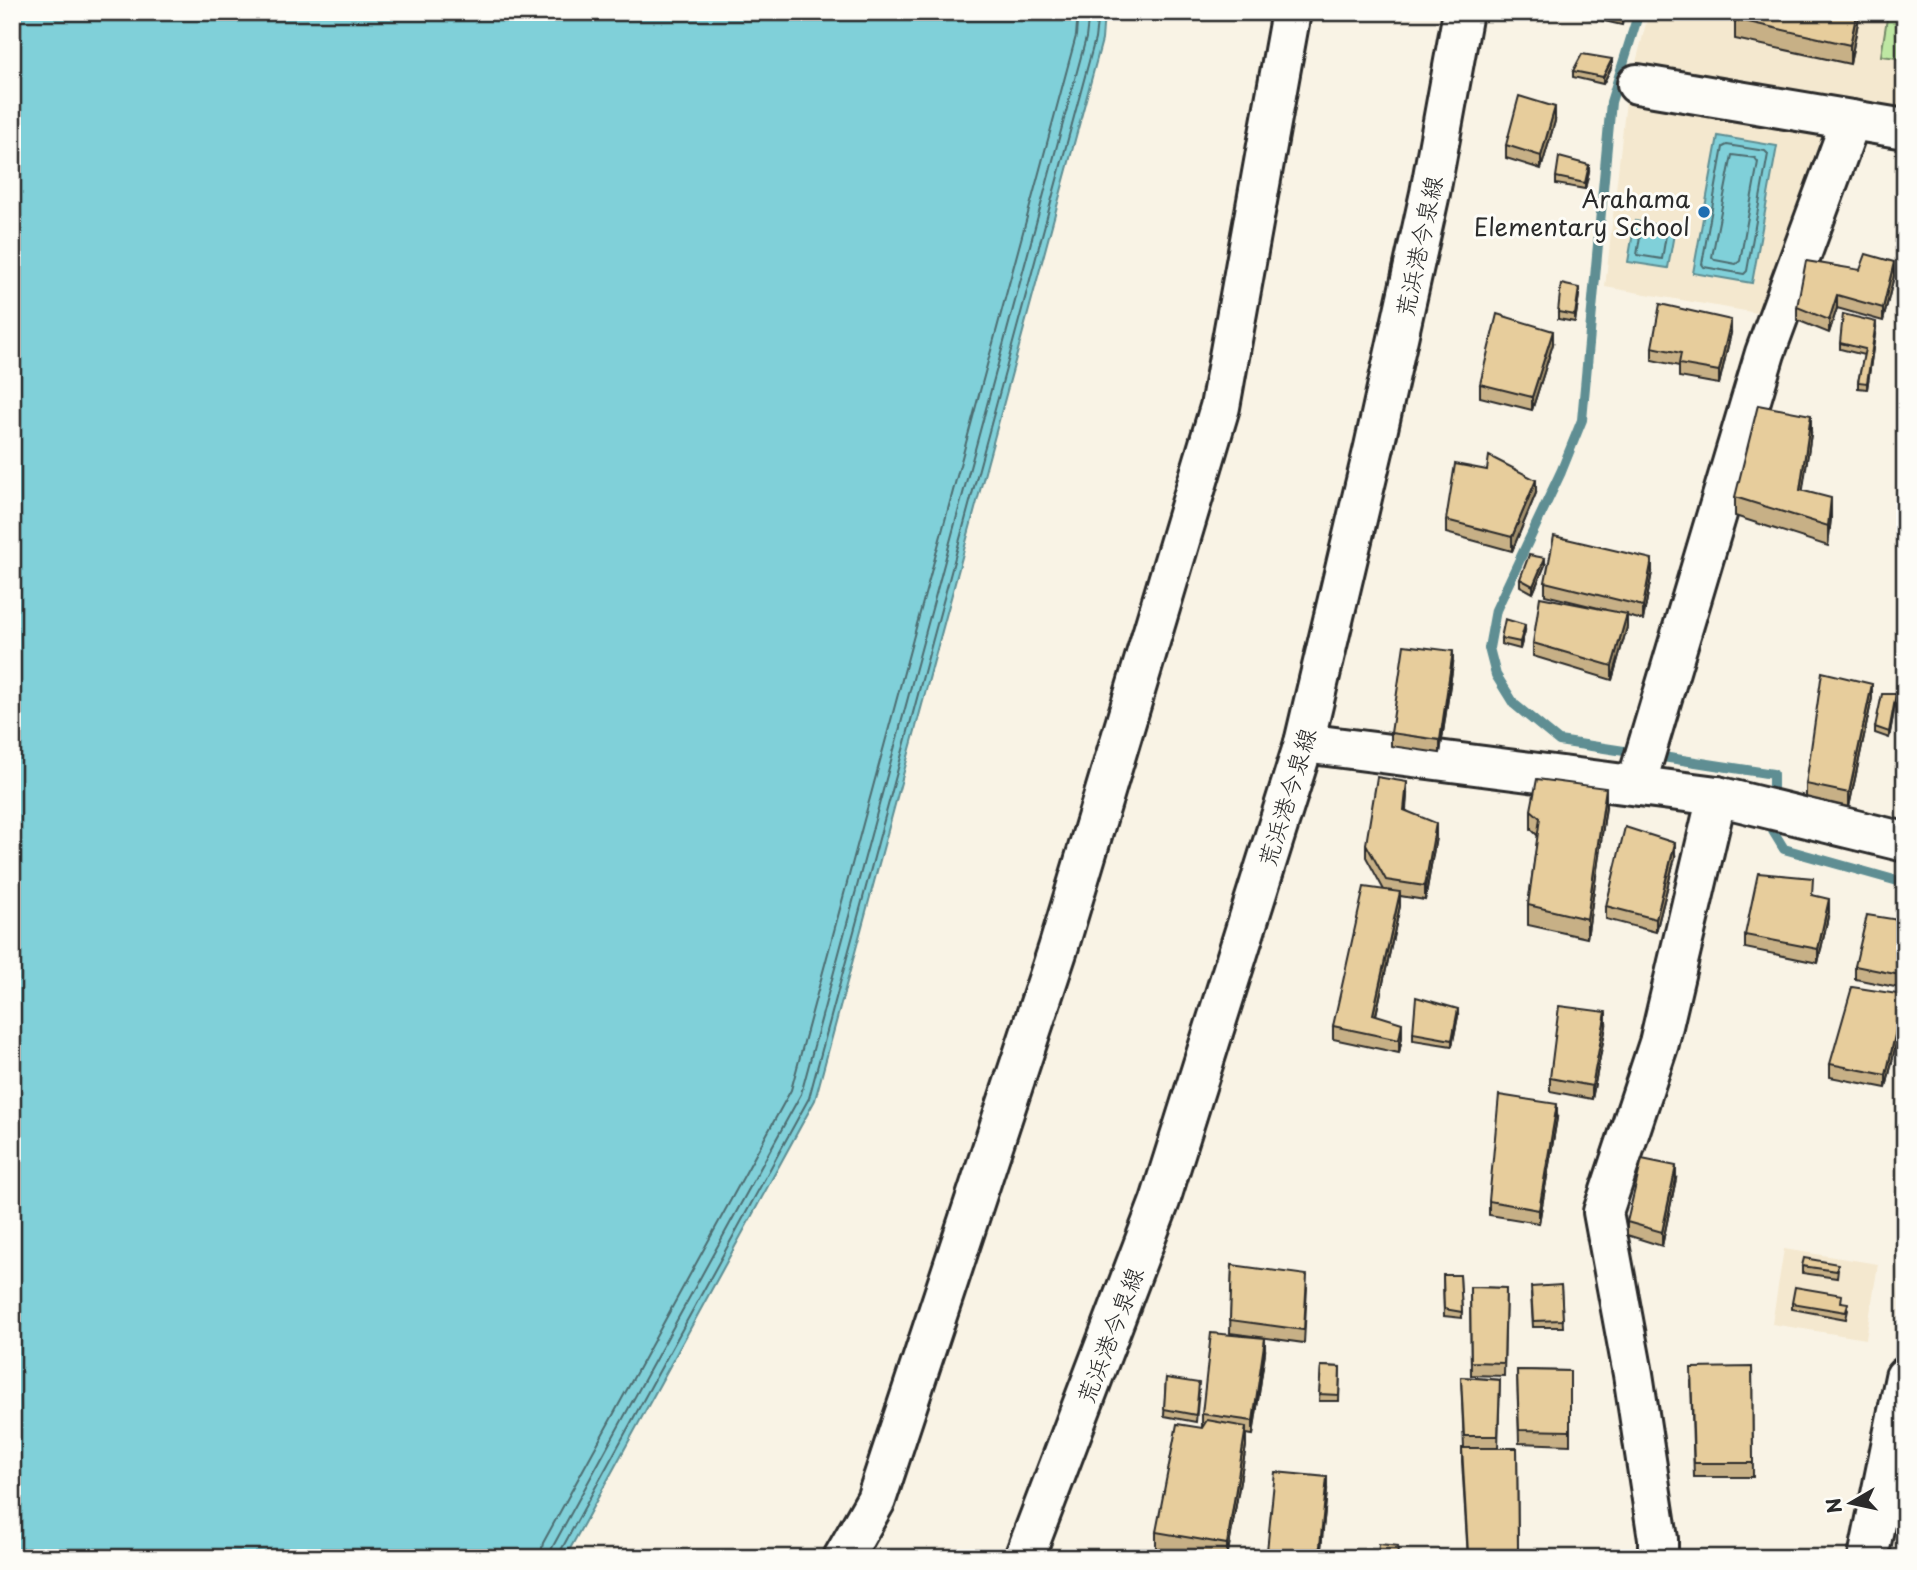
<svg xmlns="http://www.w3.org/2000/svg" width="1917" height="1570" font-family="'Playpen Sans','Klee One',sans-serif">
<rect width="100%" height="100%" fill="#f9f3e5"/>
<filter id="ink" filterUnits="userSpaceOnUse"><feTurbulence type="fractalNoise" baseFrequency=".0143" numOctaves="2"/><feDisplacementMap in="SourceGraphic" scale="14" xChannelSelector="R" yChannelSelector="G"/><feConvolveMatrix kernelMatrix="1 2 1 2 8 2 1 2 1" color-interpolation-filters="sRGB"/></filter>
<g filter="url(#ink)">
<g fill="#f4e8cf">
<path d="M 1649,12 L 1905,12 L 1905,137 L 1825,132 L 1757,313 L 1605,287 L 1626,101 Z"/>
<path d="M 1784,1249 L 1878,1264 L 1866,1339 L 1772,1324 Z"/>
</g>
<path fill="#bee7a3" stroke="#748967" stroke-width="2" d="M 1888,12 L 1905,12 L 1905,59 L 1881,56 Z"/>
<g fill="#80d0d9" stroke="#5e8e93" stroke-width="2">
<path d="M 12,12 L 1104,12 L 1102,40 L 815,1100 L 565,1558 L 12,1558 Z"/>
<path d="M 1718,136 L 1777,146 L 1752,283 L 1693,273 Z"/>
<path d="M 1635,221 L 1675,228 L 1668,268 L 1628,262 Z"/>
</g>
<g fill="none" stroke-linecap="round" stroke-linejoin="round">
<g stroke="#4d6d71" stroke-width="2">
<path d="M 1727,145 L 1765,151 L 1768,154 L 1747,271 L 1744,274 L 1704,267 L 1702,264 L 1723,147 Z"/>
<path d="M 1732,155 L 1755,158 L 1758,162 L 1740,261 L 1736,264 L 1715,260 L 1712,257 Z"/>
<path d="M 1641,230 L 1666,235 L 1662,259 L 1637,255 Z"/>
<path d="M 540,1558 L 543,1543 L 791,1090 L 1076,36 L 1078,12"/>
<path d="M 550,1558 L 552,1548 L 801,1094 L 1086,38 L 1089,12"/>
<path d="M 559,1558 L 560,1552 L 809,1098 L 1095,39 L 1098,12"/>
</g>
<g stroke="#5e8e93" stroke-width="10">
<path d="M 1639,12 L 1611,102 L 1582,420 L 1561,472 L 1496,610 L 1489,648 L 1496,675 L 1514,704 L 1559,741 L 1773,774 L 1773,789"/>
<path d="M 1773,831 L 1784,849 L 1905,883"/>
</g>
<g stroke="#2b2b2b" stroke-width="44">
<g id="minor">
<path d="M 1637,84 L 1905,129"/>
<path d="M 1304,743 L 1717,796 L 1905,842"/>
<path d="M 1636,785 L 1765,353 L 1851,120"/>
<path d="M 843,1558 L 876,1500 L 1058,949 L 1220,407 L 1291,12"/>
<path d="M 1658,1558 L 1658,1539 L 1633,1374 L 1603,1212 L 1659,1043 L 1717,796"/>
<path d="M 1868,1558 L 1905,1377"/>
</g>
</g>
<g stroke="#2b2b2b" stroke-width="44">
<path id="major" d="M 1024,1558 L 1160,1201 L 1304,743 L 1374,447 L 1430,193 L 1463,12"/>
</g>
<use href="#minor" stroke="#fdfcf7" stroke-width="38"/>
<use href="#major" stroke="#fdfcf7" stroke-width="38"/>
</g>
<g fill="#c7b086" stroke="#2b2b2b" stroke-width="2">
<path d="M 1582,12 L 1625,12 L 1622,25 L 1582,16 Z"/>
<path d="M 1860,12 L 1850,64 L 1735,39 L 1735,19 Z"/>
<path d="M 1612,66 L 1603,84 L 1573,77 L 1573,71 Z"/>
<path d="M 1555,121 L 1541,169 L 1506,158 L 1506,145 Z"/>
<path d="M 1589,171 L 1585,189 L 1556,184 L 1556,177 Z"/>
<path d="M 1905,193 L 1905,253 L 1899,252 L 1899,238 Z"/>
<path d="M 1860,270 L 1894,276 L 1883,321 L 1837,308 L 1829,333 L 1797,320 L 1797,307 Z"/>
<path d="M 1579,295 L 1575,322 L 1558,319 L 1558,312 Z"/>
<path d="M 1876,328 L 1867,389 L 1858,388 L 1858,382 L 1864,355 L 1840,349 L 1840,343 Z"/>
<path d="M 1731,333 L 1719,384 L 1679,377 L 1679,366 L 1652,360 L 1652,347 Z"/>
<path d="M 1553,344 L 1532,410 L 1480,397 L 1480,384 Z"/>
<path d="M 1811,434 L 1802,490 L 1831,518 L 1828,546 L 1735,516 L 1735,497 Z"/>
<path d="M 1536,493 L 1512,551 L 1446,533 L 1446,520 Z"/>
<path d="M 1545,565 L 1533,593 L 1520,586 L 1520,579 Z"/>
<path d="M 1652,572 L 1643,620 L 1627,616 L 1627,627 L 1612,680 L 1533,656 L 1533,643 L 1603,609 L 1545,595 L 1545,582 Z"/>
<path d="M 1525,631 L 1520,649 L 1501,644 L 1501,638 Z"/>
<path d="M 1453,664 L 1440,753 L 1391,746 L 1391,733 Z"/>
<path d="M 1872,698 L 1849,807 L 1806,797 L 1806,784 Z"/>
<path d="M 1896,700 L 1889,738 L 1875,733 L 1875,727 Z"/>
<path d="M 1407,795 L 1406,810 L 1436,837 L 1425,900 L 1400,896 L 1400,906 L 1376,1015 L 1402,1037 L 1399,1053 L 1333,1039 L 1333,1026 L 1384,890 L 1366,857 L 1366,844 Z"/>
<path d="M 1606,807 L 1587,938 L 1528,925 L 1528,905 L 1538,836 L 1531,829 L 1531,810 Z"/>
<path d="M 1675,857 L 1656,932 L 1606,919 L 1606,906 Z"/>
<path d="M 1813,895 L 1829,912 L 1818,963 L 1745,948 L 1745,935 Z"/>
<path d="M 1905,921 L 1905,989 L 1855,979 L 1855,966 Z"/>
<path d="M 1904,1009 L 1886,1088 L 1830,1077 L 1830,1064 Z"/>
<path d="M 1458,1016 L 1452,1046 L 1413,1040 L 1413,1033 Z"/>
<path d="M 1606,1026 L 1592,1099 L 1550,1091 L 1550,1078 Z"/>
<path d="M 1557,1118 L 1539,1223 L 1489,1215 L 1489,1201 Z"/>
<path d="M 1676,1179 L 1662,1246 L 1627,1235 L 1627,1222 Z"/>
<path d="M 1232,1265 L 1307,1288 L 1304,1343 L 1230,1333 Z"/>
<path d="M 1802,1266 L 1838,1270 L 1837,1278 L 1802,1273 Z"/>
<path d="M 1443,1275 L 1460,1275 L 1462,1318 L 1444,1316 Z"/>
<path d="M 1561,1285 L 1563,1327 L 1533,1327 L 1531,1294 Z"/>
<path d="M 1470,1287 L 1506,1288 L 1504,1376 L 1471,1375 Z"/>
<path d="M 1842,1302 L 1848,1310 L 1846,1319 L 1792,1309 L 1792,1303 Z"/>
<path d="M 1265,1352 L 1253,1435 L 1246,1434 L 1246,1446 L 1227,1558 L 1195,1558 L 1156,1551 L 1156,1532 L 1202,1428 L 1202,1414 Z"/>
<path d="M 1321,1366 L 1340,1367 L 1339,1401 L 1319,1401 Z"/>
<path d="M 1752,1367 L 1753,1477 L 1694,1477 L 1691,1381 Z"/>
<path d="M 1517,1370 L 1570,1371 L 1570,1445 L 1519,1443 Z"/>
<path d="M 1461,1377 L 1500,1380 L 1498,1448 L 1517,1448 L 1518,1558 L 1468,1558 L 1462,1461 L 1462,1448 L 1464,1448 Z"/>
<path d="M 1166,1378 L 1199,1390 L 1196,1422 L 1164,1416 Z"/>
<path d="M 1327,1491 L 1320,1558 L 1267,1558 L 1267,1551 Z"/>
</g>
<g fill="#a2906d" stroke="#2b2b2b" stroke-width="2">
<path d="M 1622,12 L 1625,12 L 1622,25 Z"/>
<path d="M 1857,12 L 1860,12 L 1850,64 L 1850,45 Z"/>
<path d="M 1612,59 L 1612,66 L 1603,84 L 1603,77 Z"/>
<path d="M 1555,107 L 1555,121 L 1541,169 L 1541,156 Z"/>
<path d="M 1589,165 L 1589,171 L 1585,189 L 1585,183 Z"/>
<path d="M 1894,262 L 1894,276 L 1883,321 L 1883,308 Z"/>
<path d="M 1579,288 L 1579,295 L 1575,322 L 1575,315 Z"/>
<path d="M 1837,295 L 1837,308 L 1829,333 L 1829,320 Z"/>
<path d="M 1731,320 L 1731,333 L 1719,384 L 1719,371 Z"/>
<path d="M 1876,322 L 1876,328 L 1867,389 L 1867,383 Z"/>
<path d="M 1553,331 L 1553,344 L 1532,410 L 1532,397 Z"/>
<path d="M 1811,415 L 1811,434 L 1800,509 L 1800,490 Z"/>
<path d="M 1536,480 L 1536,493 L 1512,551 L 1512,537 Z"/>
<path d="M 1831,498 L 1831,518 L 1828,546 L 1828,526 Z"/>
<path d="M 1545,558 L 1545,565 L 1533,593 L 1533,586 Z"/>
<path d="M 1652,559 L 1652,572 L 1643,620 L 1643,606 Z"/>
<path d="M 1627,614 L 1627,627 L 1612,680 L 1612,666 Z"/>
<path d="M 1525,625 L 1525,631 L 1520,649 L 1520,642 Z"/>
<path d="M 1453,651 L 1453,664 L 1440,753 L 1440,740 Z"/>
<path d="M 1872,684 L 1872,698 L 1849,807 L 1849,793 Z"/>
<path d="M 1896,694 L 1896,700 L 1889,738 L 1889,732 Z"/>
<path d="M 1407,782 L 1407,795 L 1404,823 L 1404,810 Z"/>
<path d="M 1606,788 L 1606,807 L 1587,938 L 1587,919 Z"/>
<path d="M 1436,823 L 1436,837 L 1425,900 L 1425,886 Z"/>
<path d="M 1675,843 L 1675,857 L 1656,932 L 1656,919 Z"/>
<path d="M 1400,892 L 1400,906 L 1373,1028 L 1373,1014 Z"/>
<path d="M 1829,899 L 1829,912 L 1818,963 L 1818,949 Z"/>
<path d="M 1904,995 L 1904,1009 L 1886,1088 L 1886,1075 Z"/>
<path d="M 1458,1009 L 1458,1016 L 1452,1046 L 1452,1040 Z"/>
<path d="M 1606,1012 L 1606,1026 L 1592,1099 L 1592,1086 Z"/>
<path d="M 1402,1023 L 1402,1037 L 1399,1053 L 1399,1040 Z"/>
<path d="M 1557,1104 L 1557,1118 L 1539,1223 L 1539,1210 Z"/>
<path d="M 1676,1166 L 1676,1179 L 1662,1246 L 1662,1232 Z"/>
<path d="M 1265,1338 L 1265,1352 L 1253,1435 L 1253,1421 Z"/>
<path d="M 1246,1427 L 1246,1446 L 1227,1558 L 1227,1544 Z"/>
<path d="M 1327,1477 L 1327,1491 L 1320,1558 L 1319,1558 Z"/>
</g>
<g fill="#e7cd9c" stroke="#2b2b2b" stroke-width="2">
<path d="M 1737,12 L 1857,12 L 1850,45 L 1735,19 Z"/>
<path d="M 1582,54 L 1612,59 L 1603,77 L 1573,71 Z"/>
<path d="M 1519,96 L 1555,107 L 1541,156 L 1506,145 Z"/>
<path d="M 1559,157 L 1589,165 L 1585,183 L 1556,177 Z"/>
<path d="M 1905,193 L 1905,240 L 1899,238 Z"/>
<path d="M 1866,254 L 1894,262 L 1883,308 L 1837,295 L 1829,320 L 1797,307 L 1806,261 L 1860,270 Z"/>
<path d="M 1561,284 L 1579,288 L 1575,315 L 1558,312 Z"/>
<path d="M 1660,304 L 1731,320 L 1719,371 L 1679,364 L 1681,353 L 1652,347 Z"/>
<path d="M 1497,314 L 1553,331 L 1532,397 L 1480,384 Z"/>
<path d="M 1843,314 L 1876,322 L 1867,383 L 1858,382 L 1865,349 L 1840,343 Z"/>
<path d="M 1758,405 L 1811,415 L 1800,490 L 1831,498 L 1828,526 L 1735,497 Z"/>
<path d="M 1489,456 L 1536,480 L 1512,537 L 1446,520 L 1455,464 L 1487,470 Z"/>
<path d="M 1554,536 L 1652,559 L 1643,606 L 1545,582 Z"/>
<path d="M 1529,555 L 1545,558 L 1533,586 L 1520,579 Z"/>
<path d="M 1540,597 L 1627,614 L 1612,666 L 1533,643 Z"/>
<path d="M 1505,619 L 1525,625 L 1520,642 L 1501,638 Z"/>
<path d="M 1404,645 L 1453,651 L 1440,740 L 1391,733 Z"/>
<path d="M 1822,672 L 1872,684 L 1849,793 L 1806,784 Z"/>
<path d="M 1882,694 L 1896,694 L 1889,732 L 1875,727 Z"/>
<path d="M 1377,777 L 1407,782 L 1404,810 L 1436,823 L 1425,886 L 1386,880 L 1366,844 Z"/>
<path d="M 1537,779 L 1606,788 L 1587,919 L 1528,905 L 1540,818 L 1531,810 Z"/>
<path d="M 1625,827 L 1675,843 L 1656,919 L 1606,906 Z"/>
<path d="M 1758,873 L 1813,878 L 1812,895 L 1829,899 L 1818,949 L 1745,935 Z"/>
<path d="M 1364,887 L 1400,892 L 1373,1014 L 1402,1023 L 1399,1040 L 1333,1026 Z"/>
<path d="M 1867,915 L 1905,921 L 1905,976 L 1855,966 Z"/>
<path d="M 1852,987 L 1904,995 L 1886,1075 L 1830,1064 Z"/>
<path d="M 1416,997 L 1458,1009 L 1452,1040 L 1413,1033 Z"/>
<path d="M 1559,1006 L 1606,1012 L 1592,1086 L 1550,1078 Z"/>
<path d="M 1499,1095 L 1557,1104 L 1539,1210 L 1489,1201 Z"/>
<path d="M 1642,1159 L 1676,1166 L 1662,1232 L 1627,1222 Z"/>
<path d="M 1804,1258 L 1838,1264 L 1837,1271 L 1802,1266 Z"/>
<path d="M 1232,1265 L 1307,1275 L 1304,1330 L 1230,1320 Z"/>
<path d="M 1443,1275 L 1460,1275 L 1462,1312 L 1444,1309 Z"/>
<path d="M 1561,1285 L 1563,1320 L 1533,1321 L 1531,1287 Z"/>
<path d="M 1470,1287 L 1506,1288 L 1504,1363 L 1471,1362 Z"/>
<path d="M 1795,1287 L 1842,1295 L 1841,1302 L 1848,1303 L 1846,1312 L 1792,1303 Z"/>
<path d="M 1211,1333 L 1265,1338 L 1253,1421 L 1202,1414 Z"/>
<path d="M 1321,1366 L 1340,1367 L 1339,1395 L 1319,1394 Z"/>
<path d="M 1752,1367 L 1753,1463 L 1694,1463 L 1691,1368 Z"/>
<path d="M 1517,1370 L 1570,1371 L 1570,1431 L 1519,1430 Z"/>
<path d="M 1461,1377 L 1500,1380 L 1498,1436 L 1464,1436 Z"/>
<path d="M 1166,1378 L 1199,1383 L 1196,1415 L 1164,1409 Z"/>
<path d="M 1207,1420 L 1246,1427 L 1227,1544 L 1156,1532 L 1177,1424 L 1202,1428 Z"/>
<path d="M 1462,1448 L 1517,1448 L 1518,1551 L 1468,1553 Z"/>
<path d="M 1275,1472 L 1327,1477 L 1319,1556 L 1267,1551 Z"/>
<path d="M 1379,1544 L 1398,1546 L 1397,1558 L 1378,1558 Z"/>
</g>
</g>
<circle fill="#1f6fb2" stroke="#fdfcf7" stroke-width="2.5" cx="1704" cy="212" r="7"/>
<g text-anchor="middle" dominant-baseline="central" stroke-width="6" stroke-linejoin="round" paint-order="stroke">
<g font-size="24" fill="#2b2b2b" stroke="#fdfcf7" text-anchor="end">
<text x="1690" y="198">Arahama<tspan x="1690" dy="28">Elementary School</tspan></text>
</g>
<g font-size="24" fill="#2b2b2b" stroke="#fdfcf7">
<text transform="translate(1418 246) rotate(-78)">荒浜港今泉線</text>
<text transform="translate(1286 797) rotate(-73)">荒浜港今泉線</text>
<text transform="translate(1109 1335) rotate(-69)">荒浜港今泉線</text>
</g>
</g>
<rect width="1917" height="1570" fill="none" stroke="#fdfcf7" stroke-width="42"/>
<rect x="21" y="21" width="1875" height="1528" fill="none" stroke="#2b2b2b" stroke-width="2.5" filter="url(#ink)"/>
<g transform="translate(1851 1503) rotate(261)" stroke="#fdfcf7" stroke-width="5" paint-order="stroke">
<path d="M0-5L12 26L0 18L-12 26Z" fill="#2b2b2b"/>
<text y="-10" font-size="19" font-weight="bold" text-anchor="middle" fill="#2b2b2b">N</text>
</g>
</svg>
